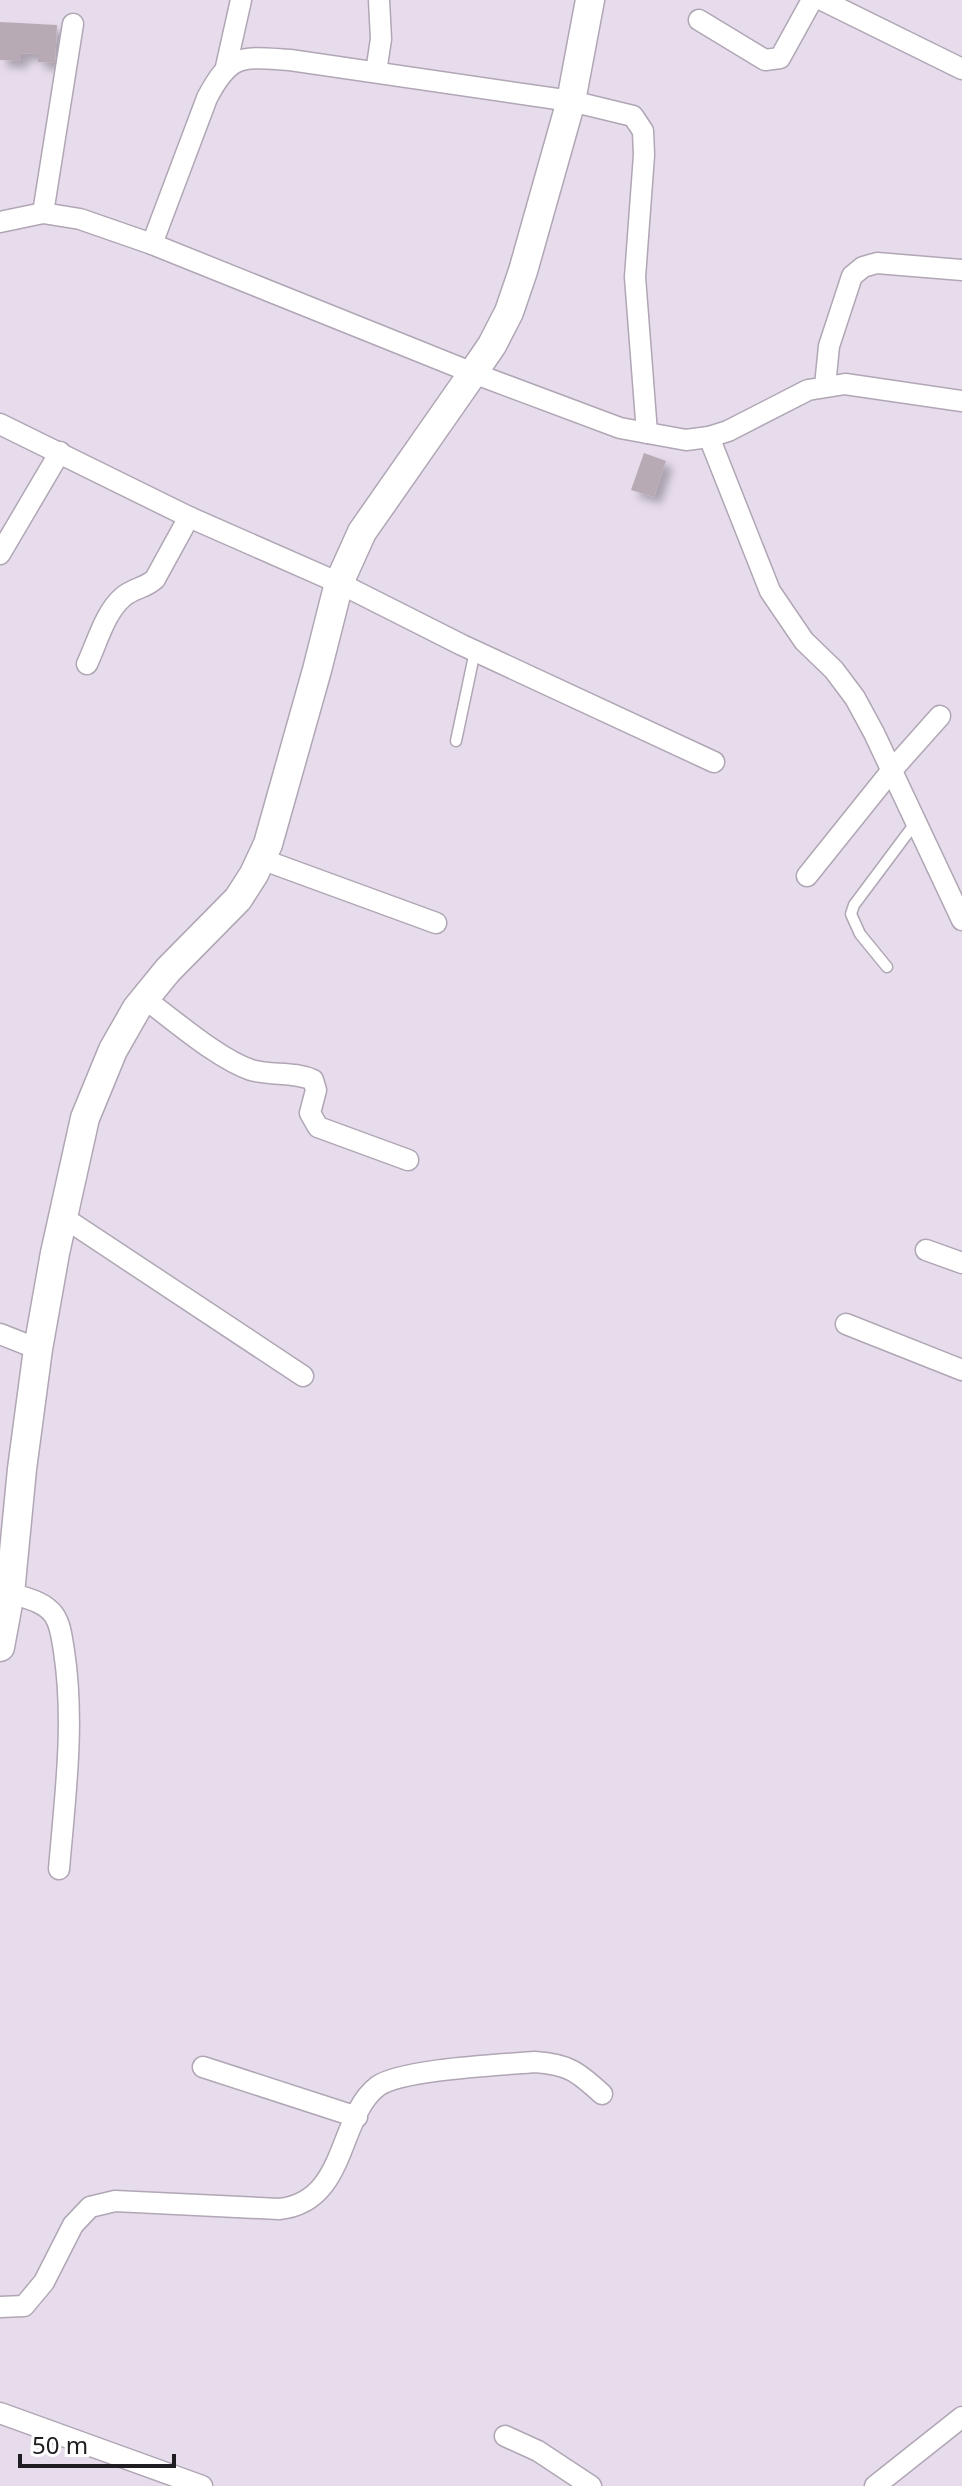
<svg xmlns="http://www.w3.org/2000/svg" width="962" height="2486" font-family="'Noto Sans',sans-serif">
<defs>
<filter id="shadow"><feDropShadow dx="7" dy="7" stdDeviation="4" flood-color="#0004"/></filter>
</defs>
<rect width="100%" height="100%" fill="#e7dcec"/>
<g fill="#b8aab5" filter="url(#shadow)">
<path d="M 0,22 L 57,25 L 55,63 L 38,62 L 38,54 L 21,53 L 21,61 L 0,60 Z"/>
<path d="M 644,453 L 666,461 L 654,497 L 631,490 Z"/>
</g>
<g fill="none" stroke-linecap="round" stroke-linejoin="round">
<g stroke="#b0a6b4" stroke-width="13">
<g id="lane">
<path d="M 456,741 L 475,651"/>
<path d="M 887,967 L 860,934 L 851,914 L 854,905 L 916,822"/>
</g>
</g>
<g stroke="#b0a6b4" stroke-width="23">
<g id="street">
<path d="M 822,0 L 962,69"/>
<path d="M 699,20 L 765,60 L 780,58 L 812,0"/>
<path d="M 226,67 L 241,0"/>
<path d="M 376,72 L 381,39 L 379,0"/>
<path d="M 43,213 L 73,24"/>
<path d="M 0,222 L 43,213 L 80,219 L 152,244 L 473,373 L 620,428 L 686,440 L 709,437 L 728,431 L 808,390 L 845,384 L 962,401"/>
<path d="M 152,244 L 207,98 C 231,52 243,57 290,60 L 571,101 L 633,116 L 643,131 L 644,155 L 635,277 L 647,433"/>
<path d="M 825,386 L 829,346 L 852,276 L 863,267 L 877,263 L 962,270"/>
<path d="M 0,424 L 189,517 L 339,583 L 462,645 L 714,762"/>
<path d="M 709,437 L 770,591 L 804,641 L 834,670 L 855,698 L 874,733 L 962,920"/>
<path d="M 0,554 L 60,452"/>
<path d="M 87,664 C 97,643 105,612 123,597 C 133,588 146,588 155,579 L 189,517"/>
<path d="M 261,859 L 436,923"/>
<path d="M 807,876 L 892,770 L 940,716"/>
<path d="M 145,999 C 174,1020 218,1059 251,1070 C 272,1076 294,1071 313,1080 L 316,1090 L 310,1113 L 318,1127 L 408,1160"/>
<path d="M 63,1217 L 303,1376"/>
<path d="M 926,1250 L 962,1263"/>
<path d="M 846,1324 L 962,1370"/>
<path d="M 0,1334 L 38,1349"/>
<path d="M 10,1593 C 25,1598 44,1601 54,1615 C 61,1625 62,1640 64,1651 C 75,1723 65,1797 59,1869"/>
<path d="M 203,2067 L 357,2117"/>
<path d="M 0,2307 L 24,2306 L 44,2282 L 73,2225 L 90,2207 L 115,2201 L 279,2209 C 348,2202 337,2117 378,2086 C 403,2069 500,2065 535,2062 C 568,2064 578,2072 602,2094"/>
<path d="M 0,2413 L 202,2486"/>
<path d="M 505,2436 L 538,2451 L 591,2486"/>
<path d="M 875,2486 L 962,2417"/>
</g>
</g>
<g stroke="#b0a6b4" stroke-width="31">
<path id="secondary" d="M 0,1647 L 10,1593 L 22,1469 L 38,1349 L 55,1253 L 85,1118 L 113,1050 L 137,1008 L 168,970 L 238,899 L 254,874 L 268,844 L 317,670 L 339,583 L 362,532 L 473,373 L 492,345 L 509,312 L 523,271 L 571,101 L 590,0"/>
</g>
<use href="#lane" stroke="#fff" stroke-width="10"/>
<use href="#street" stroke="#fff" stroke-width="20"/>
<use href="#secondary" stroke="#fff" stroke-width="28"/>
</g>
<path d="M20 2454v12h154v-12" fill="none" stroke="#201d22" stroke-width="4"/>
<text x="32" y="2454" font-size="24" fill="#201d22" stroke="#ffffff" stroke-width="6" paint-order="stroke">50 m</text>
</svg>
